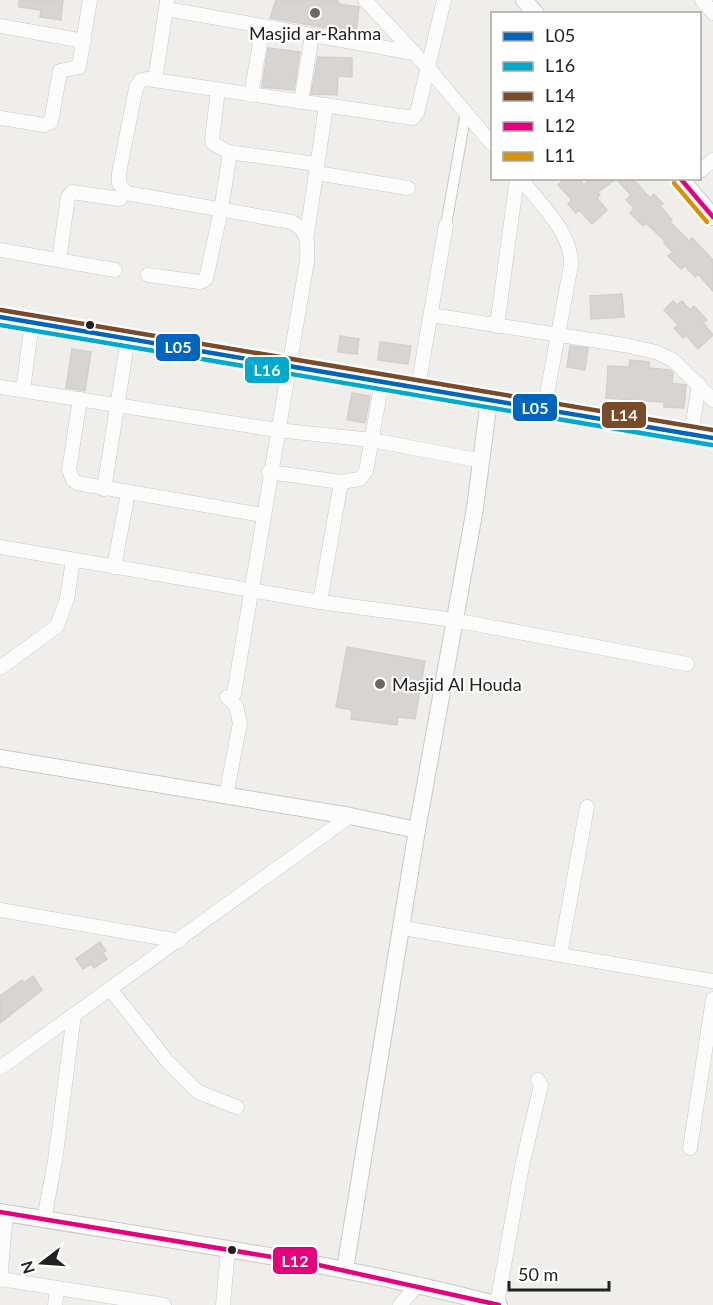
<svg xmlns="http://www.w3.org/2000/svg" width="713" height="1305" font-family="Lato,sans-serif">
<rect width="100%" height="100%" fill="#f0eeeb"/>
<g fill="#d7d4d2" stroke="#d3d0cc" stroke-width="1.5">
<path d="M 19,0 L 63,0 L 61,20 L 40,17 L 41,10 L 19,7 Z"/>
<path d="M 276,0 L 337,0 L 339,4 L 359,7 L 356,33 L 270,18 Z"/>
<path d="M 268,48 L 300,52 L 294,90 L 262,87 Z"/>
<path d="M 318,57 L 352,58 L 352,77 L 338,76 L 337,95 L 311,94 Z"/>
<path d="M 565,178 L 578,178 L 584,185 L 591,178 L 632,178 L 650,198 L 654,194 L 663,204 L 660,206 L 672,220 L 670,222 L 689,241 L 692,238 L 713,260 L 713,291 L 698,274 L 695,277 L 685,266 L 681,269 L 668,256 L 673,252 L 664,243 L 666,242 L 646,223 L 643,226 L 630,213 L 634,208 L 626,200 L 631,195 L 616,179 L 598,192 L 600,195 L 597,198 L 607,210 L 592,224 L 579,210 L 576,213 L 568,204 L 572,200 L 558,185 Z"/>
<path d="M 622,294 L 624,317 L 591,319 L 590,296 Z"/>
<path d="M 673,301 L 677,305 L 682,301 L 690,310 L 694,306 L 707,320 L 703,323 L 713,335 L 698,349 L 686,335 L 683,338 L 674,328 L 678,325 L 664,310 Z"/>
<path d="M 340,336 L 359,339 L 357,354 L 338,352 Z"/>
<path d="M 380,342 L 411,346 L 408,364 L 378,360 Z"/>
<path d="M 570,346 L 588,348 L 585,370 L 567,367 Z"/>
<path d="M 72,349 L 91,352 L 85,391 L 66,388 Z"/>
<path d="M 630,360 L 649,362 L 649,368 L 670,370 L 673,373 L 672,383 L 686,385 L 684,408 L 664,407 L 664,402 L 606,398 L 608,366 L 629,367 Z"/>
<path d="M 352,393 L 370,396 L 365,423 L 347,420 Z"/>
<path d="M 347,647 L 425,661 L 415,719 L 398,717 L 397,725 L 351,719 L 352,710 L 336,707 Z"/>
<path d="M 100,942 L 106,951 L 103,953 L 107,959 L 94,968 L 91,964 L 83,969 L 76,959 Z"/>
<path d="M 33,976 L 42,990 L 0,1023 L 0,996 L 22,980 L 24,983 Z"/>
</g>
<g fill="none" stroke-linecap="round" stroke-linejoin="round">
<g stroke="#c9c8c7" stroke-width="12">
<path id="pedestrian" d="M 446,225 L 466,112"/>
</g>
<g stroke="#c9c8c7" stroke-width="15">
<g id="minor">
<path d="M 365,0 L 429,69 L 492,144"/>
<path d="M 702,0 L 713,13"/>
<path d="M 167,9 L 414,53"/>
<path d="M 0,26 L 84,41"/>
<path d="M 155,80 L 167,2"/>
<path d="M 251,95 L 263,26"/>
<path d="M 301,102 L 312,35"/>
<path d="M 0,118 L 44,125 L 51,122 L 60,71 L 79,67 L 90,0"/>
<path d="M 228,152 L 317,164"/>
<path d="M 700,171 L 713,160"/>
<path d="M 316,173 L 408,188"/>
<path d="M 520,178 C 540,204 572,232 571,265 L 544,410"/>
<path d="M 307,234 L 326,106"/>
<path d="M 0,250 L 115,270"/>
<path d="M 59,260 L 68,197 L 72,192 L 120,199"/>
<path d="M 148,275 L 200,282 L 206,279 L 221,210 L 229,159 L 228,152 L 213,143 L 212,139 L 218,90"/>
<path d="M 431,315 L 624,345 L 656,352 L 673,360 L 713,400"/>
<path d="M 497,326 L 517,178"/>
<path d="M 0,387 L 277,430 L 372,440 L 482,461"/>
<path d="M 418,387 L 446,225"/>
<path d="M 23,390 L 32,322"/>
<path d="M 80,399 L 69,470 L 73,480 L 77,483 L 262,515"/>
<path d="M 691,435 L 699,384"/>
<path d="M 269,472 L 341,482 L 360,479 L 366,471 L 382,381"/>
<path d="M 104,489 L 128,338"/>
<path d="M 0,547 L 320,602 L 454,620 L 687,664"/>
<path d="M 114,567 L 128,493"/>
<path d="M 320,602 L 341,482"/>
<path d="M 0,668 L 57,626 L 67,599 L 73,560"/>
<path d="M 234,694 L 307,261 C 308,242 309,232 292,222 L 126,193 L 119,183 L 119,173 L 136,88 L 140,81 L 147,79 L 413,118 L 417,113 L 444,0"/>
<path d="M 226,796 L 240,723 L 236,706 L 227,697"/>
<path d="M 0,910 L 179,941"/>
<path d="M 403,928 L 713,981"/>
<path d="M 560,955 L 587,807"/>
<path d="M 111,990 L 167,1061 L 198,1092 L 237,1107"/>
<path d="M 0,1068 L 350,816"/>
<path d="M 690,1148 L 713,999"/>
<path d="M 44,1219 L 55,1161 L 74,1015"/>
<path d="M 0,1279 L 164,1305"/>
<path d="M 0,1280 L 6,1213"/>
<path d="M 497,1304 L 522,1166 L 541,1085 L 538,1080"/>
<path d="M 55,1305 L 57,1290"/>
<path d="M 223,1305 L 228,1250"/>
<path d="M 400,1305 L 418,1284"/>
</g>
</g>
<g stroke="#c9c8c7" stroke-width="18">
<g id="tertiary">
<path d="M 524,0 L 536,14"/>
<path d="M 680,178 L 713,217"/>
<path d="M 0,317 L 713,438"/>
<path d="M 0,758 L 350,816 L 417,830"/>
<path d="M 0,1212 C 167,1240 336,1262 499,1305"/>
<path d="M 345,1269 L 417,830 L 475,508 L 489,400"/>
</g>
</g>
<use href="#pedestrian" stroke="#fdfcfc" stroke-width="10"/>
<use href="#minor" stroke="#fdfcfc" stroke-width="14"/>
<use href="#tertiary" stroke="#fdfcfc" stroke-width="16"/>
<g stroke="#fff" stroke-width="9">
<path id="bus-1" d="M 0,317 L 713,438"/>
</g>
<g stroke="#fff" stroke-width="9">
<path id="bus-2" d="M 0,325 L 712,445"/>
</g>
<g stroke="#fff" stroke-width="9">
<path id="bus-3" d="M 1,310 L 713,430"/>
</g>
<g stroke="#fff" stroke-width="9">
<g id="bus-4">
<path d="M 680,178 L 713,217"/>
<path d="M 0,1212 L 314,1264 L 499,1305"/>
</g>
</g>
<g stroke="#fff" stroke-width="9">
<path id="bus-5" d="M 674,183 L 707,222"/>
</g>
<use href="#bus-1" stroke="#0065bd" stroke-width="4.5"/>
<use href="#bus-2" stroke="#00a9ce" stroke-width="4.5"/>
<use href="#bus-3" stroke="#7a4b2a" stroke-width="4.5"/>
<use href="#bus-4" stroke="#e5007d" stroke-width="4.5"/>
<use href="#bus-5" stroke="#d79205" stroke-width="4.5"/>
</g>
<g fill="#6a6968" stroke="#fff" stroke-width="2">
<circle cx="315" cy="13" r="6"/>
<circle cx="380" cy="684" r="6"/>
</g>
<g fill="#222" stroke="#fff" stroke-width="2">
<circle cx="90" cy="325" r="5"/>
<circle cx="232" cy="1250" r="5"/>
</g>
<g text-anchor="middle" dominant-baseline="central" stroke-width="4.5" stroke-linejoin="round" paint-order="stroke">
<g font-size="18" fill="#222" stroke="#fff">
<text x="315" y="33">Masjid ar-Rahma</text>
<text x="392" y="684" text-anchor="start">Masjid Al Houda</text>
</g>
</g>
<g stroke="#fff" stroke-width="2">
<rect x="155" y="333" width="46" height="29" rx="6" fill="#0065bd"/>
<rect x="244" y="356" width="46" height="28" rx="6" fill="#00a9ce"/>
<rect x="512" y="393" width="46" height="29" rx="6" fill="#0065bd"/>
<rect x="601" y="401" width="46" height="28" rx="6" fill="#7a4b2a"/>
<rect x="272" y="1246" width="46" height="29" rx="6" fill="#e5007d"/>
</g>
<g font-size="16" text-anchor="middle" font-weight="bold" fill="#fff">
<text x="178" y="353">L05</text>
<text x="267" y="376">L16</text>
<text x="535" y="414">L05</text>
<text x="624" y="421">L14</text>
<text x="295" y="1267">L12</text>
</g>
<rect x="491" y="12" width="210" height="168" fill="#ffffff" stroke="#a7a7a7" stroke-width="1.5"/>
<rect x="503" y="32" width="30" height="9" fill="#0065bd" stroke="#a7a7a7" stroke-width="1.5"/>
<text x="545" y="42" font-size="18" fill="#222222">L05</text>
<rect x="503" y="62" width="30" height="9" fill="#00a9ce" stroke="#a7a7a7" stroke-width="1.5"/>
<text x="545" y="72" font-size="18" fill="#222222">L16</text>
<rect x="503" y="92" width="30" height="9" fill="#7a4b2a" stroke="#a7a7a7" stroke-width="1.5"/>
<text x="545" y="102" font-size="18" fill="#222222">L14</text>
<rect x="503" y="122" width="30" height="9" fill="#e5007d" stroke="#a7a7a7" stroke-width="1.5"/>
<text x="545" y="132" font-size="18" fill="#222222">L12</text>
<rect x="503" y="152" width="30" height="9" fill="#d79205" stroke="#a7a7a7" stroke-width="1.5"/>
<text x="545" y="162" font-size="18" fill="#222222">L11</text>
<g transform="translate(42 1263) rotate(253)" stroke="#ffffff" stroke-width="4.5" paint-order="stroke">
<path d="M0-4.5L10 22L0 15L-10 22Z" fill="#222222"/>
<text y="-9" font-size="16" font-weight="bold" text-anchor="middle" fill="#222222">N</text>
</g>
<path d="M509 1281v9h100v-9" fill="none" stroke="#222222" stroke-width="3"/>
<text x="518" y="1281" font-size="18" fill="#222222" stroke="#ffffff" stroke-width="4.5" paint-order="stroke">50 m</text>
</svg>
